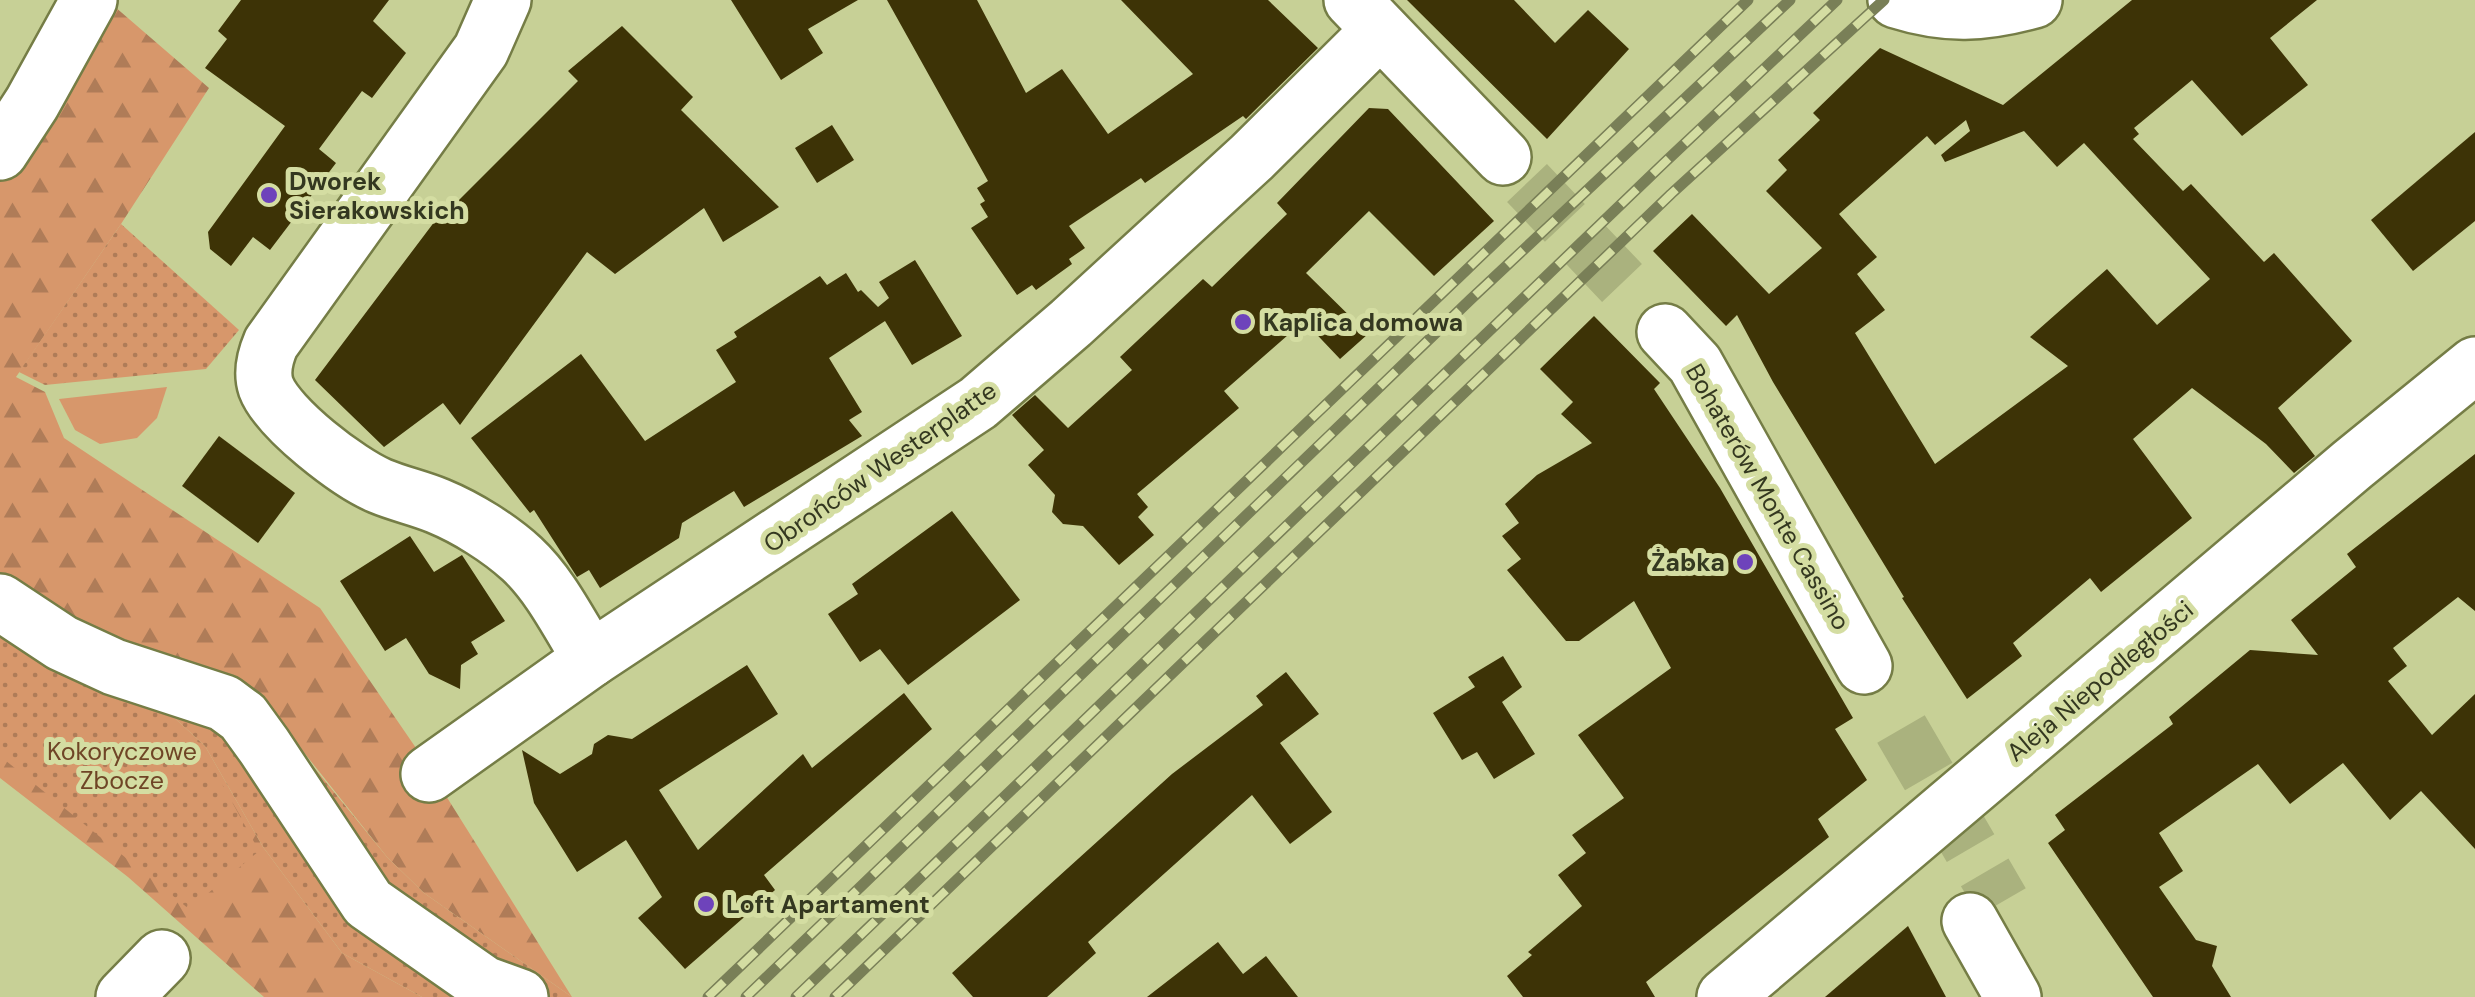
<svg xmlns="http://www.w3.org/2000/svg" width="2475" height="997" font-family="'DM Sans',sans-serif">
<defs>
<pattern id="forest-firs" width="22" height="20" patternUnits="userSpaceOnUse" patternTransform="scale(2.5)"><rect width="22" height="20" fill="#d7976b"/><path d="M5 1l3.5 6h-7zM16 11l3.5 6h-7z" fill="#af7c58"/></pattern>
<pattern id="park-dots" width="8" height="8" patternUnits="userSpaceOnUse" patternTransform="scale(2.5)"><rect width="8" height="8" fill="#d7976b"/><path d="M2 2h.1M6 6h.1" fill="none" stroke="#af7c58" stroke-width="1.8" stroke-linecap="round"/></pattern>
</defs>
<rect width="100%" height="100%" fill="#c7d096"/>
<g fill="url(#forest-firs)">
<path d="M 107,0 L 209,88 L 121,224 L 16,377 L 45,392 L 64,438 L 320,608 L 416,748 L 572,997 L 424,893 L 387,857 L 298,745 L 0,582 L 0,169 Z"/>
<path d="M 0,614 L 156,701 L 205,746 L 263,847 L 342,953 L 422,997 L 264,997 L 128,877 L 0,778 Z"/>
</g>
<g fill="url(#park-dots)">
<path d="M 121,224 L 239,330 L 206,369 L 45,385 L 19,372 Z"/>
<path d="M 0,616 L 79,635 L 260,701 L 387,857 L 424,893 L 572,997 L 422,997 L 342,953 L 263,847 L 205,746 L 156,701 L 200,744 L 259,851 L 189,909 L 0,756 Z"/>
</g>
<path fill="#d7976b" d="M 167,387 L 157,418 L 137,438 L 100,444 L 75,430 L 59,399 Z"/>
<g fill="#3d3306" fill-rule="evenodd">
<path d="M 241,0 L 389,0 L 373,21 L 406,53 L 372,98 L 362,91 L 319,149 L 336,163 L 270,250 L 253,237 L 231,266 L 210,249 L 208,232 L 285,126 L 205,68 L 227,39 L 218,31 Z"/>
<path d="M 731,0 L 858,0 L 808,29 L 823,53 L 781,80 Z"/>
<path d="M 887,0 L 977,0 L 1026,93 L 1062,69 L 1108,134 L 1193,74 L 1121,0 L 1268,0 L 1318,48 L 1246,119 L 1243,116 L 1145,183 L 1141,178 L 1069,226 L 1085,248 L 1069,259 L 1072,264 L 1036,290 L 1032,285 L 1017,295 L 971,228 L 988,217 L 980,204 L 985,201 L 977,188 L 988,181 Z"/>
<path d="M 1407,0 L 1514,0 L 1555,43 L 1588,10 L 1629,49 L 1547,139 Z"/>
<path d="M 2132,0 L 2317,0 L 2270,38 L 2308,85 L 2242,136 L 2192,80 L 2134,128 L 2139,134 L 2133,139 L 2183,191 L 2191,184 L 2264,262 L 2274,253 L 2352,341 L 2278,408 L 2315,456 L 2294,473 L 2266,444 L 2192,388 L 2133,439 L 2192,518 L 2101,592 L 2090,578 L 2013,643 L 2022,656 L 1967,699 L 1902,598 L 1904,597 L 1773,382 L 1737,315 L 1726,326 L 1653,251 L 1692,214 L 1769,294 L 1822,248 L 1766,191 L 1787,170 L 1778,160 L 1820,120 L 1813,113 L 1880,48 L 2003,105 ZM 1966,120 L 1970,131 L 1941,155 L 1945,162 L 2024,131 L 2057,167 L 2084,143 L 2210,279 L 2157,325 L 2107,269 L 2030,337 L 2068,366 L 1935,464 L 1855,333 L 1885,310 L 1857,274 L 1877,257 L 1839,214 L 1927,136 L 1935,145 Z"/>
<path d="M 622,26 L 693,97 L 681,110 L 779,207 L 723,242 L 704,208 L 615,274 L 587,252 L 460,425 L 443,403 L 384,447 L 315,380 L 438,217 L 440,219 L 578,81 L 568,71 Z"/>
<path d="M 1369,108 L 1388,109 L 1494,221 L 1434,276 L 1369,211 L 1306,273 L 1368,334 L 1340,359 L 1304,321 L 1224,391 L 1239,408 L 1137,494 L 1148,507 L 1138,517 L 1154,535 L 1119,565 L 1083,526 L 1063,524 L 1052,512 L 1055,495 L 1028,465 L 1044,450 L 1012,415 L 1035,395 L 1068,428 L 1132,370 L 1120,357 L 1203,279 L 1212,287 L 1287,214 L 1277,203 Z"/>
<path d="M 832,125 L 854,160 L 817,183 L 795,148 Z"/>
<path d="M 2475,132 L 2475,221 L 2413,271 L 2371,220 Z"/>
<path d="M 915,260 L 962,336 L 912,365 L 885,321 L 829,358 L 862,412 L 849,420 L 862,436 L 744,507 L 734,491 L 682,523 L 679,538 L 600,588 L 589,570 L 577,577 L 534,510 L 530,513 L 471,438 L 581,354 L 645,441 L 736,382 L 716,350 L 737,337 L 734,332 L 820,276 L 827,285 L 846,273 L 858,292 L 861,290 L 878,307 L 889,298 L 879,282 Z"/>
<path d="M 1594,316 L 1660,383 L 1654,389 L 1720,488 L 1853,718 L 1835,729 L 1867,780 L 1818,819 L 1829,837 L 1646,982 L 1655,997 L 1523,997 L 1507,976 L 1532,955 L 1528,952 L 1582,906 L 1558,875 L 1586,853 L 1572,835 L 1624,798 L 1578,735 L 1671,668 L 1634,601 L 1579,641 L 1566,641 L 1507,570 L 1521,559 L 1502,536 L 1519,523 L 1505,504 L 1537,475 L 1592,443 L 1561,414 L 1573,402 L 1540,369 Z"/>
<path d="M 219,436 L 295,493 L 258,543 L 182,486 Z"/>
<path d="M 2475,454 L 2475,611 L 2458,597 L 2393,648 L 2407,666 L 2388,681 L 2432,735 L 2475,694 L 2475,849 L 2421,791 L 2390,820 L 2343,763 L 2290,804 L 2258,764 L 2159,833 L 2183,871 L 2159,887 L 2196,940 L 2217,946 L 2212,966 L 2231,997 L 2153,997 L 2048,843 L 2065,830 L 2055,815 L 2173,724 L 2169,717 L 2250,650 L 2318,655 L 2291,620 L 2356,567 L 2347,554 Z"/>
<path d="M 952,511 L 1020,600 L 908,685 L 880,649 L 860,662 L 828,614 L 858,594 L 852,584 Z"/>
<path d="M 410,536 L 434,572 L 462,555 L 505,621 L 471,642 L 478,654 L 461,665 L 460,689 L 429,674 L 406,638 L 385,651 L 340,581 Z"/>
<path d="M 1503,656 L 1522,687 L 1502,702 L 1535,754 L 1494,779 L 1477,752 L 1462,760 L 1433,713 L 1475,687 L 1468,677 Z"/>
<path d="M 747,665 L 778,714 L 659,790 L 698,850 L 803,754 L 812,768 L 904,693 L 932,729 L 764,875 L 775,890 L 685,969 L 638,918 L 662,897 L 626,840 L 577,872 L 534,803 L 522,750 L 560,774 L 592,754 L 594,744 L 608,735 L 632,739 Z"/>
<path d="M 1286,672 L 1319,714 L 1280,743 L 1332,812 L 1290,844 L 1252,795 L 1088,942 L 1096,953 L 1047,997 L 973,997 L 952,973 L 1172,774 L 1263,705 L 1256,696 Z"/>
<path d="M 1908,926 L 1946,997 L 1825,997 Z"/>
<path d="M 1218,942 L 1243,974 L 1266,956 L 1298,997 L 1147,997 Z"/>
</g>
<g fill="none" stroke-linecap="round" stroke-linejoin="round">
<g stroke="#aab27e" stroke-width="55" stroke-dasharray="55 28" stroke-linecap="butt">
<path d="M 1527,183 L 1622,283"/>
<path d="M 1901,729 L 2002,902"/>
</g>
<g stroke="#757d46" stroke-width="60">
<g id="minor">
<path d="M 503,0 L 481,50 L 271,343 C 265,357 261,372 266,387 C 278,419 349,473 380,486 C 399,494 419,498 438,506 C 467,518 499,538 522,559 C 551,586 570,626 591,659"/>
<path d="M 1352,0 L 1503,157"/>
<path d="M 1896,0 C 1947,16 1983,14 2034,0"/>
<path d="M 0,152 L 32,103 L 89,0"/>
<path d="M 1665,332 L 1695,364 L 1864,666"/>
<path d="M 0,602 L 62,643 L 114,667 L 224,703 L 243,717 L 264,746 L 368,903 L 484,984 L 520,997"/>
<path d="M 429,774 L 591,659 L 978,403 L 1071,323 L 1252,157 L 1380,30"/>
<path d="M 1970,921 L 2013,997"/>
<path d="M 124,997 L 162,958"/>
</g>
</g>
<g stroke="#757d46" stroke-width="60">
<path id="major" d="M 1725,997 L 2352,465 L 2475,365"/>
</g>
<use href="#minor" stroke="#fff" stroke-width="55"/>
<use href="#major" stroke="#fff" stroke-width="55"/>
<g stroke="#797f57" stroke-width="11">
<g id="rail">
<path d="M 708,997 L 1748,0"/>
<path d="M 746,997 L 1471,299 L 1790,0"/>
<path d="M 796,997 L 1664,163 L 1837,0"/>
<path d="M 835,997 L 1671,194 L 1884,0"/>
</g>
</g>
<use href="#rail" stroke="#d4dda2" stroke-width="8" stroke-dasharray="22" stroke-linecap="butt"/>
</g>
<g fill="#6e43bb" stroke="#d4dda2" stroke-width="4">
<circle cx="269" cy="195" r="10"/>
<circle cx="1243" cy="322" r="10"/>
<circle cx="1745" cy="562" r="10"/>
<circle cx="706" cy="904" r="10"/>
</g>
<g text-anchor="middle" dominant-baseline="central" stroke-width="10" stroke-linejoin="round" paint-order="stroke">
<g font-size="25" font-weight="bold" fill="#343820" stroke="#d4dda2" text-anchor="start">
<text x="289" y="181">Dworek<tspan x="289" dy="29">Sierakowskich</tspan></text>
<text x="1263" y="322">Kaplica domowa</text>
<text x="1725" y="562" text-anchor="end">Żabka</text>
<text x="726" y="904">Loft Apartament</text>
</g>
<g font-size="25" fill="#343820" stroke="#d4dda2">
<text transform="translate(880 467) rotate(-35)">Obrońców Westerplatte</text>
<text transform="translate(1768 497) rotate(60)">Bohaterów Monte Cassino</text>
<text transform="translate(2100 681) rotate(-40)">Aleja Niepodległości</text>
</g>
<g font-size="25" fill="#6f4526" stroke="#d4dda2">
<text x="122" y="751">Kokoryczowe<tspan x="122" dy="29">Zbocze</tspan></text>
</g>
</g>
</svg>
